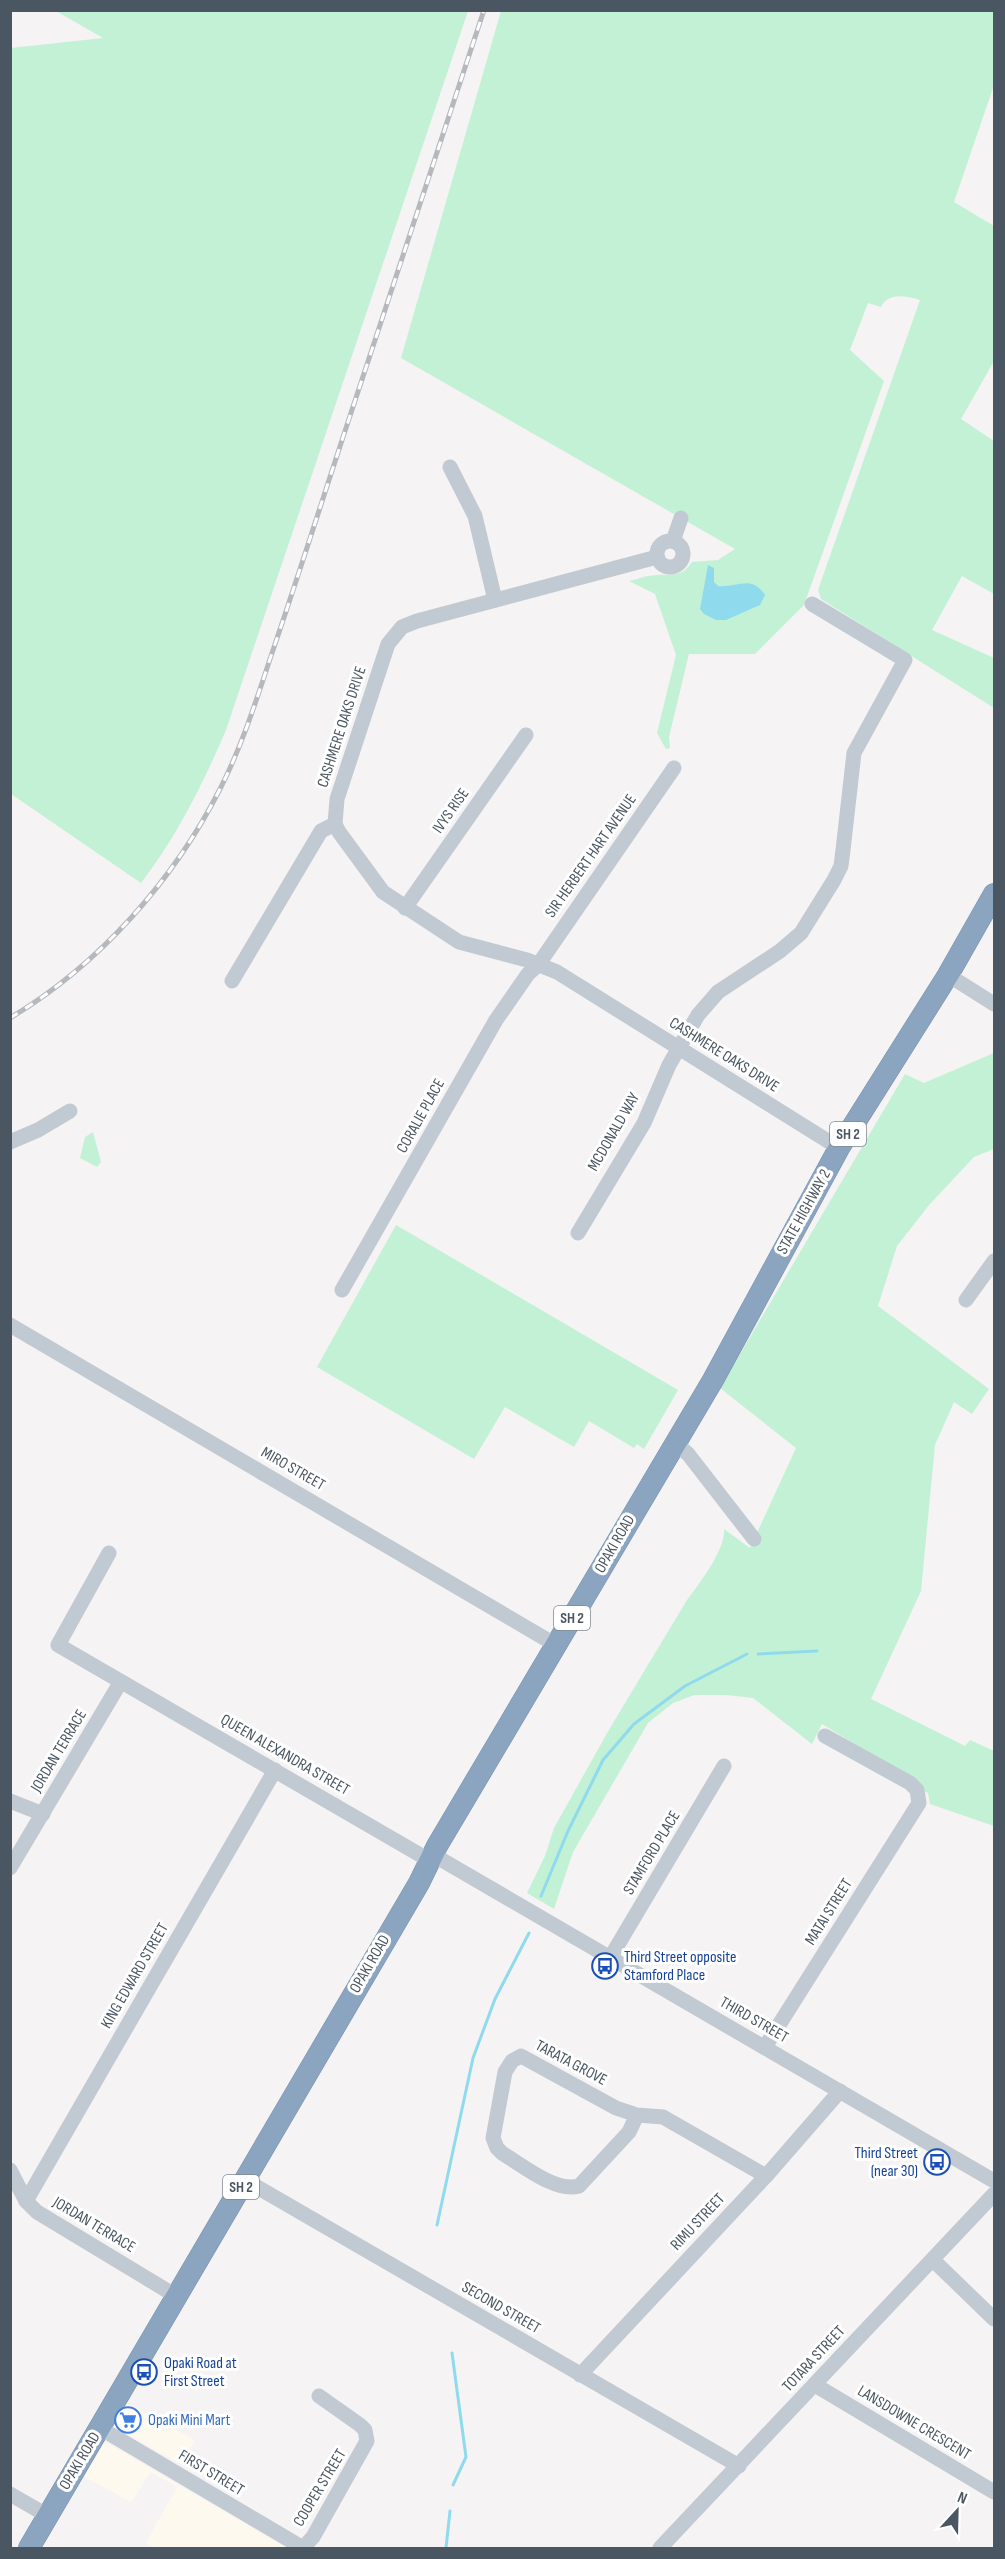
<svg xmlns="http://www.w3.org/2000/svg" width="1005" height="2559" font-family="'Sofia Sans Condensed',sans-serif">
<rect width="100%" height="100%" fill="#f5f3f3"/>
<g fill="#fdf9ef">
<path d="M 126,2402 L 195,2440 L 182,2465 L 115,2428 L 115,2419 Z"/>
<path d="M 107,2443 L 285,2547 L 156,2548 L 146,2543 L 177,2487 L 151,2472 L 131,2502 L 81,2475 L 99,2445 Z"/>
</g>
<g fill="#c3f1d5">
<path d="M 56,11 L 468,11 L 226,730 C 203,784 177,836 141,883 L 11,794 L 11,48 L 103,38 Z"/>
<path d="M 501,11 L 994,11 L 994,85 L 954,202 L 994,226 L 994,361 L 961,419 L 994,441 L 994,594 L 962,576 L 932,630 L 994,658 L 994,708 L 821,599 L 818,590 L 920,300 C 907,296 888,292 881,307 L 868,303 L 850,350 L 884,381 L 804,605 L 755,654 L 689,654 L 669,737 L 670,748 L 666,749 L 657,733 L 676,655 L 655,594 L 629,581 C 638,579 648,575 658,575 C 674,574 682,577 692,562 L 718,560 L 735,549 L 401,358 Z"/>
<path d="M 994,1053 L 994,1149 L 974,1157 L 929,1205 L 897,1246 L 878,1306 L 989,1389 L 972,1414 L 954,1402 L 935,1445 L 921,1591 L 871,1699 L 965,1746 L 970,1740 L 994,1751 L 994,1826 L 930,1804 L 928,1793 L 915,1787 L 895,1769 L 822,1724 L 812,1744 L 753,1698 L 727,1695 L 694,1695 L 673,1703 L 648,1723 L 573,1852 L 554,1909 L 527,1893 L 545,1856 L 554,1828 L 610,1728 L 687,1600 C 699,1584 726,1549 724,1529 L 750,1548 L 796,1448 L 720,1388 L 905,1074 L 924,1083 Z"/>
<path d="M 93,1132 L 101,1162 L 97,1167 L 80,1158 L 85,1137 Z"/>
<path d="M 396,1225 L 678,1390 L 644,1449 L 637,1444 L 634,1448 L 589,1421 L 574,1447 L 505,1407 L 474,1459 L 317,1367 Z"/>
</g>
<path fill="#90daee" d="M 708,565 L 714,568 L 714,582 L 718,586 C 737,588 751,574 765,595 L 760,605 L 726,620 L 716,620 L 704,614 L 700,609 Z"/>
<g fill="none" stroke-linecap="round" stroke-linejoin="round">
<g stroke="#90daee" stroke-width="3">
<path d="M 758,1654 L 817,1651"/>
<path d="M 541,1896 L 568,1831 L 603,1760 L 634,1724 L 685,1686 L 747,1654"/>
<path d="M 437,2225 L 473,2058 L 495,1999 L 529,1933"/>
<path d="M 452,2353 L 466,2457 L 453,2485"/>
<path d="M 446,2548 L 450,2511"/>
</g>
<g stroke="#7690ad" stroke-width="22">
<path id="highway" d="M 29,2548 L 419,1883 L 437,1846 L 713,1380 L 839,1148 L 948,975 L 994,894"/>
</g>
<g stroke="#c1cad2" stroke-width="15">
<path d="M 450,467 L 475,516 L 495,600"/>
<path d="M 673,541 L 681,518"/>
<circle cx="670" cy="554" r="13"/>
<path d="M 657,557 L 417,621 L 402,627 L 388,644 L 337,799 L 335,824 L 339,832 L 383,892 L 459,942 L 527,960 L 557,972 L 839,1148"/>
<path d="M 405,908 L 526,735"/>
<path d="M 948,975 L 994,1004"/>
<path d="M 232,981 L 321,831 L 335,824"/>
<path d="M 10,1142 L 38,1130 L 70,1111"/>
<path d="M 578,1233 L 644,1123 L 669,1065 L 698,1015 L 718,992 L 780,951 L 801,933 L 834,880 L 841,866 L 843,850 L 854,753 L 905,660 L 812,604"/>
<path d="M 342,1290 L 496,1020 L 528,974 L 538,965 L 674,768"/>
<path d="M 966,1300 L 994,1261"/>
<path d="M 10,1325 L 556,1645"/>
<path d="M 674,1442 L 688,1454 L 754,1539"/>
<path d="M 109,1553 L 58,1645 L 422,1856 L 442,1860 L 994,2181"/>
<path d="M 10,1801 L 43,1814"/>
<path d="M 10,1868 L 120,1683"/>
<path d="M 610,1958 L 724,1766"/>
<path d="M 765,2047 L 919,1803 L 917,1790 L 910,1783 L 825,1736"/>
<path d="M 637,2115 L 629,2132 L 579,2186 C 556,2193 522,2165 502,2153 L 497,2148 L 493,2138 L 505,2072 L 512,2061 L 521,2056 L 616,2108 L 637,2115 L 663,2117 L 766,2176"/>
<path d="M 10,2170 L 26,2201 L 37,2212 L 176,2296"/>
<path d="M 245,2180 L 739,2466"/>
<path d="M 26,2201 L 275,1770"/>
<path d="M 933,2260 L 994,2319"/>
<path d="M 580,2375 L 766,2176 L 840,2091"/>
<path d="M 815,2385 L 994,2492"/>
<path d="M 100,2428 L 303,2548"/>
<path d="M 10,2494 L 48,2516"/>
<path d="M 303,2548 L 313,2537 L 367,2441 L 365,2430 L 360,2425 L 319,2396"/>
<path d="M 660,2548 L 994,2194"/>
</g>
<use href="#highway" stroke="#8ba5c1" stroke-width="21"/>
<g stroke="#b5b8bd" stroke-width="5">
<path id="rail" d="M 10,1018 C 99,965 174,880 220,789 C 242,746 256,701 271,656 C 297,580 321,504 346,428 C 392,289 438,150 484,10"/>
</g>
<use href="#rail" stroke="#fff" stroke-width="3" stroke-dasharray="9" stroke-linecap="butt"/>
</g>
<defs>
<g id="bus-ring" transform="scale(1.35)"><circle r="9.5" fill="#fff" stroke="#1a4fb4" stroke-width="1.5"/><path d="M-5-6H5V4H4V6H2V4H-2V6H-4V4H-5ZM-3.5-4V0h7V-4ZM-3.5 1.2v1.5H-2V1.2ZM2 1.2v1.5H3.5V1.2Z" fill="#1a4fb4"/></g>
<g id="supermarket-ring" transform="scale(1.35)"><circle r="9.5" fill="#fff" stroke="#3f7fe0" stroke-width="1.5"/><path d="M-6-5.5h2.5l.6 2H6L4.5 2H-2.5L-4.4-4H-6ZM-1.5 3.2a1.3 1.3 0 1 0 .1 0ZM3 3.2a1.3 1.3 0 1 0 .1 0Z" fill="#3f7fe0"/></g>
</defs>
<g fill-rule="evenodd">
<use href="#bus-ring" x="605" y="1966"/>
<use href="#bus-ring" x="937" y="2162"/>
<use href="#bus-ring" x="144" y="2372"/>
<use href="#supermarket-ring" x="128" y="2420"/>
</g>
<g text-anchor="middle" dominant-baseline="central" stroke-width="6" stroke-linejoin="round" paint-order="stroke">
<g fill="#fff" stroke="#808990" stroke-width="1.5">
<rect x="830" y="1122" width="36" height="24" rx="4.5"/>
<rect x="554" y="1606" width="36" height="24" rx="4.5"/>
<rect x="223" y="2175" width="36" height="24" rx="4.5"/>
</g>
<g font-size="15" font-weight="bold" fill="#4a5661">
<text x="848" y="1134">SH 2</text>
<text x="572" y="1618">SH 2</text>
<text x="241" y="2187">SH 2</text>
</g>
<g font-size="16" fill="#4a5661" stroke="#fff">
<text transform="translate(342 727) rotate(-72)">CASHMERE OAKS DRIVE</text>
<text transform="translate(451 811) rotate(-55)">IVYS RISE</text>
<text transform="translate(591 856) rotate(-55)">SIR HERBERT HART AVENUE</text>
<text transform="translate(724 1055) rotate(32)">CASHMERE OAKS DRIVE</text>
<text transform="translate(421 1116) rotate(-61)">CORALIE PLACE</text>
<text transform="translate(614 1132) rotate(-60)">MCDONALD WAY</text>
<text transform="translate(804 1212) rotate(-61)">STATE HIGHWAY 2</text>
<text transform="translate(293 1469) rotate(30)">MIRO STREET</text>
<text transform="translate(615 1544) rotate(-60)">OPAKI ROAD</text>
<text transform="translate(59 1751) rotate(-59)">JORDAN TERRACE</text>
<text transform="translate(285 1755) rotate(30)">QUEEN ALEXANDRA STREET</text>
<text transform="translate(652 1853) rotate(-59)">STAMFORD PLACE</text>
<text transform="translate(829 1912) rotate(-58)">MATAI STREET</text>
<text transform="translate(370 1964) rotate(-60)">OPAKI ROAD</text>
<text transform="translate(135 1976) rotate(-60)">KING EDWARD STREET</text>
<text transform="translate(754 2020) rotate(30)">THIRD STREET</text>
<text transform="translate(571 2063) rotate(28)">TARATA GROVE</text>
<text transform="translate(698 2222) rotate(-47)">RIMU STREET</text>
<text transform="translate(94 2225) rotate(31)">JORDAN TERRACE</text>
<text transform="translate(501 2308) rotate(30)">SECOND STREET</text>
<text transform="translate(814 2359) rotate(-47)">TOTARA STREET</text>
<text transform="translate(914 2423) rotate(31)">LANSDOWNE CRESCENT</text>
<text transform="translate(80 2461) rotate(-59)">OPAKI ROAD</text>
<text transform="translate(211 2473) rotate(31)">FIRST STREET</text>
<text transform="translate(320 2488) rotate(-59)">COOPER STREET</text>
</g>
<g font-size="16" fill="#164399" stroke="#fff" text-anchor="start">
<text x="624" y="1957">Third Street opposite<tspan x="624" dy="18">Stamford Place</tspan></text>
<text x="918" y="2153" text-anchor="end">Third Street<tspan x="918" dy="18">(near 30)</tspan></text>
<text x="164" y="2363">Opaki Road at<tspan x="164" dy="18">First Street</tspan></text>
</g>
<g font-size="16" fill="#366cbe" stroke="#fff" text-anchor="start">
<text x="148" y="2420">Opaki Mini Mart</text>
</g>
</g>
<rect width="1005" height="2559" fill="none" stroke="#4a5661" stroke-width="24"/>
<g transform="translate(957 2511) rotate(22)" stroke="#ffffff" stroke-width="4.5" paint-order="stroke">
<path d="M0-4.5L10 22L0 15L-10 22Z" fill="#4a5661"/>
<text y="-9" font-size="16" font-weight="bold" text-anchor="middle" fill="#4a5661">N</text>
</g>
</svg>
